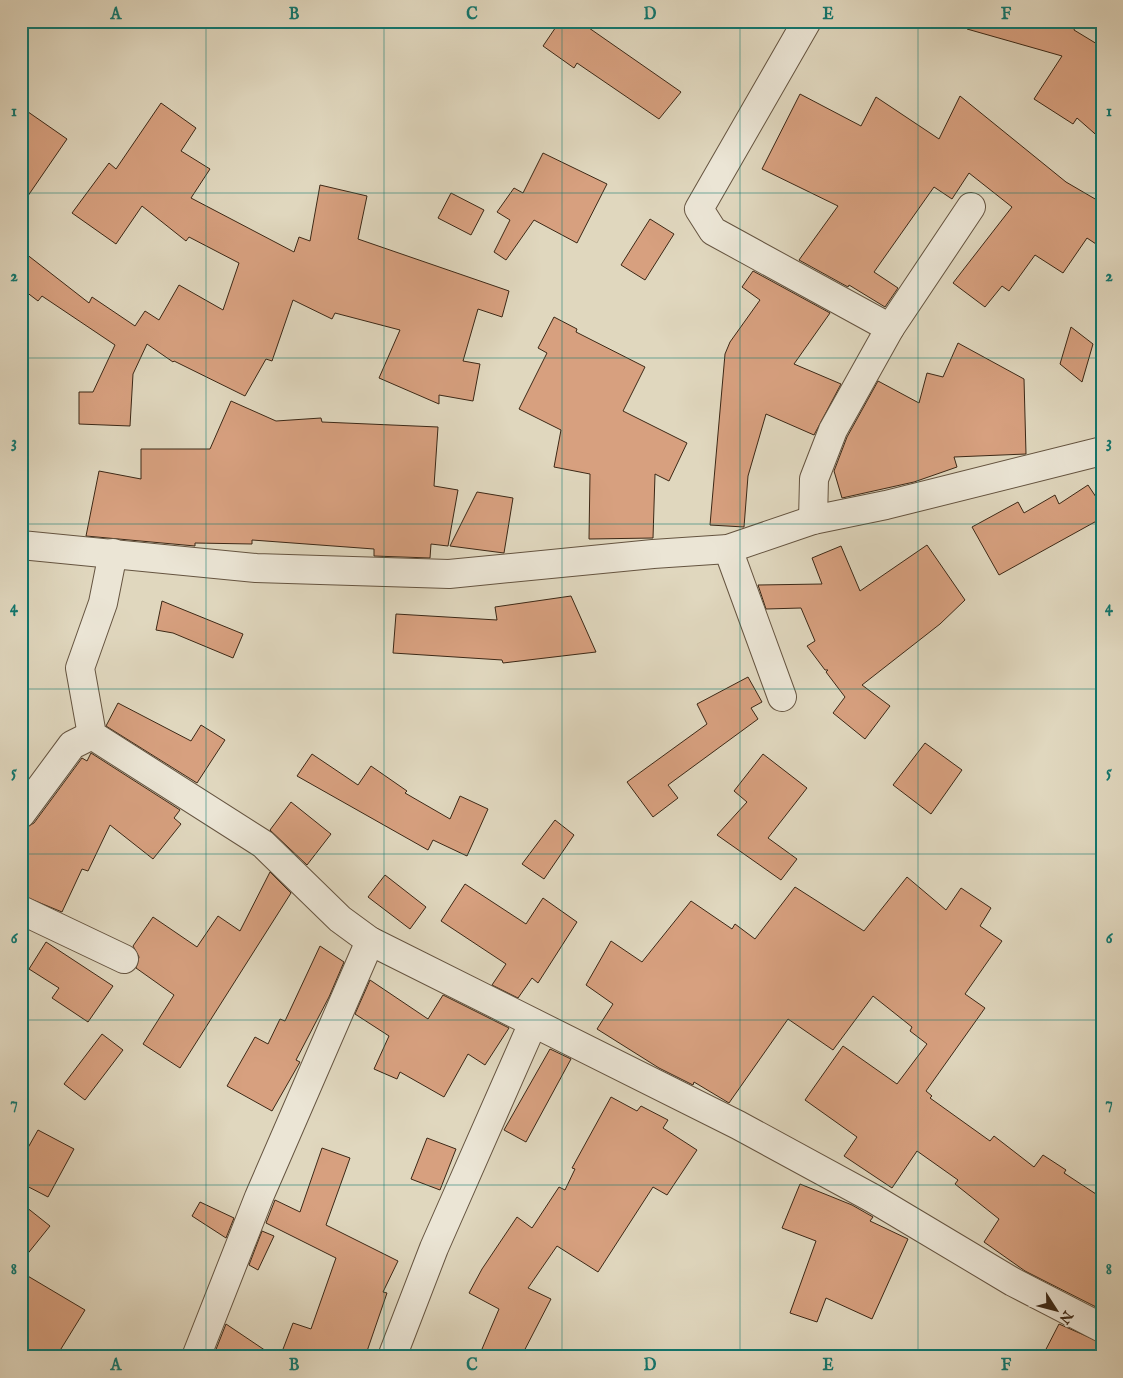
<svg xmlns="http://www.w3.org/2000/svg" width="1123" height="1378" font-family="'IM FELL English',serif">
<rect width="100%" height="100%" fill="#e0d7be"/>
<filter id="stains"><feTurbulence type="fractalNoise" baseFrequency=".004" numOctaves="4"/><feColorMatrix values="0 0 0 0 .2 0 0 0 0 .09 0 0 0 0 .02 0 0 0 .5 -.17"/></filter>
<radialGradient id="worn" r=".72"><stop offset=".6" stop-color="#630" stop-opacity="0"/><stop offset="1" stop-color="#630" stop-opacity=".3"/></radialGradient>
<g fill="#d7a07f" stroke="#3c2816">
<path d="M 560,21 L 579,21 L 681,92 L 659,119 L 577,63 L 574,68 L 543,46 Z"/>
<path d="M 968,21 L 1077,21 L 1074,30 L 1102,47 L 1102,140 L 1077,118 L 1073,124 L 1034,99 L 1062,56 L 967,29 Z"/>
<path d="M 800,94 L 861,126 L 876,97 L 939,139 L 960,96 L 1066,182 L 1102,203 L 1102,248 L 1087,238 L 1063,273 L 1035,255 L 1009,291 L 1002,286 L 985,307 L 953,283 L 1012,207 L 969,173 L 952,199 L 934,187 L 874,272 L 898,288 L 885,307 L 849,285 L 848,287 L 799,260 L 838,206 L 762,169 Z"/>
<path d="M 161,103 L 196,128 L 181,151 L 210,169 L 191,198 L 294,252 L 299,237 L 310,241 L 320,185 L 367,196 L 358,239 L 509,291 L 502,317 L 478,309 L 463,361 L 480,364 L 473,401 L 439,395 L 439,404 L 379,378 L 400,330 L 335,313 L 332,319 L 293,300 L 272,361 L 266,359 L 245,396 L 174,361 L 173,362 L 147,344 L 133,374 L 130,426 L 79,424 L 79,392 L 93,392 L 115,345 L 42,296 L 38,301 L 21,288 L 21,250 L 89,303 L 92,297 L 135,326 L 145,311 L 159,320 L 179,285 L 223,310 L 239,263 L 189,237 L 186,241 L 142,206 L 116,244 L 72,213 L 109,163 L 116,169 Z"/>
<path d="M 21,107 L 67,139 L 21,206 Z"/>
<path d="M 543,153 L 607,184 L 577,243 L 534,220 L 506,260 L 494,252 L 510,220 L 497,212 L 514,188 L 523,193 Z"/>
<path d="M 451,193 L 484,210 L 471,235 L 438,218 Z"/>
<path d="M 650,219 L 674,234 L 645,280 L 621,265 Z"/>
<path d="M 753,271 L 830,313 L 794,364 L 841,384 L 814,435 L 766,414 L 748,476 L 744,527 L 710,525 L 725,354 L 730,342 L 760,300 L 742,287 Z"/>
<path d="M 554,317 L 577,329 L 576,332 L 645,367 L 623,411 L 687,443 L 669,481 L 655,474 L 653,538 L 589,539 L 590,474 L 554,467 L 561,430 L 519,409 L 547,353 L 538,348 Z"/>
<path d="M 1071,327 L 1093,344 L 1082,382 L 1060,364 Z"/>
<path d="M 958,343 L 1024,379 L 1026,454 L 954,457 L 957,467 L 914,482 L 842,498 L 834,471 L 847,437 L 878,381 L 919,403 L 927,373 L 943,377 Z"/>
<path d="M 231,401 L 276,421 L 321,418 L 322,422 L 438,427 L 434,486 L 458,490 L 448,546 L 431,544 L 430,558 L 374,556 L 374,549 L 252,540 L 252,544 L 195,543 L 195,546 L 86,536 L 99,471 L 141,479 L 141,449 L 210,449 Z"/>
<path d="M 1088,485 L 1102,506 L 1102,518 L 999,575 L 972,527 L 1018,502 L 1024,513 L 1055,495 L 1059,504 Z"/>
<path d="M 477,492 L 513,498 L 504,553 L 450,546 Z"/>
<path d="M 927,545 L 965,600 L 940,624 L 862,685 L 890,706 L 865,739 L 833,713 L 845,697 L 826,672 L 828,670 L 825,670 L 807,646 L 815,641 L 801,608 L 766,609 L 758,585 L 822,584 L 812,558 L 841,546 L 860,591 Z"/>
<path d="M 571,596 L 596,652 L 503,663 L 502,660 L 393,653 L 396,614 L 497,620 L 495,607 Z"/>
<path d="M 162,601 L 243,634 L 233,658 L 173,633 L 156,630 Z"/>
<path d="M 748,677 L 762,702 L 751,708 L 758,719 L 668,785 L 678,798 L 653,817 L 627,782 L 707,724 L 697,704 Z"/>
<path d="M 118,703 L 191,741 L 201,725 L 225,740 L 197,783 L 106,726 Z"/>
<path d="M 925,743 L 962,770 L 931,814 L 893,785 Z"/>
<path d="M 91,753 L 180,810 L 174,818 L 181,824 L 153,859 L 110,825 L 88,871 L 82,869 L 62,912 L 21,895 L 21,830 L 34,823 L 82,758 L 87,761 Z"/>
<path d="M 312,754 L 358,785 L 371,766 L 407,791 L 405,793 L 450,819 L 460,796 L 488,809 L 467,856 L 433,840 L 428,850 L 297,776 Z"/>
<path d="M 763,754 L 807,788 L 768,838 L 797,859 L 781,880 L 717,835 L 747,802 L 734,791 Z"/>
<path d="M 291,802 L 331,834 L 307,865 L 270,830 Z"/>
<path d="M 555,820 L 574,835 L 544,879 L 522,864 Z"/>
<path d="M 270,872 L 291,893 L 180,1068 L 143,1044 L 174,995 L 136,968 L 139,957 L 133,946 L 153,917 L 197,947 L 218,916 L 240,931 Z"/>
<path d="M 385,875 L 426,907 L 410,929 L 368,897 Z"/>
<path d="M 907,877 L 946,910 L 961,888 L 991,908 L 980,926 L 1002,941 L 965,994 L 985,1008 L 926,1091 L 932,1096 L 930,1098 L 990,1141 L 994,1136 L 1034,1167 L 1043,1155 L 1066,1170 L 1064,1173 L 1102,1198 L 1102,1310 L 1025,1271 L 984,1242 L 999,1219 L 955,1184 L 958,1180 L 917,1151 L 892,1188 L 844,1156 L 857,1137 L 805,1100 L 843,1046 L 897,1084 L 927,1044 L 910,1031 L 912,1027 L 873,996 L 833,1050 L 788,1019 L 729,1103 L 694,1082 L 693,1085 L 659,1068 L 597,1029 L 613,1004 L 586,985 L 611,941 L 642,962 L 691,901 L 732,929 L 735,924 L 755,939 L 795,887 L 864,931 Z"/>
<path d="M 465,884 L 526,924 L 543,898 L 577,922 L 538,983 L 532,978 L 518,998 L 492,985 L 506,964 L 441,921 Z"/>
<path d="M 46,942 L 113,986 L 88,1022 L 52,998 L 59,988 L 29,969 Z"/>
<path d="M 320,946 L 344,962 L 329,997 L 296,1060 L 300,1062 L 272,1111 L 227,1086 L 255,1037 L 268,1044 L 280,1019 L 285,1021 Z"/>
<path d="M 370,980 L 428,1019 L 443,995 L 509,1028 L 485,1065 L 468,1054 L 444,1097 L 400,1072 L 397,1079 L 374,1069 L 389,1036 L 355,1014 Z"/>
<path d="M 102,1034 L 123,1050 L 85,1100 L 64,1084 Z"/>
<path d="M 550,1049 L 571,1059 L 526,1142 L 504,1130 Z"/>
<path d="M 611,1097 L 637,1111 L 641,1106 L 668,1120 L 663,1128 L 697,1150 L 667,1195 L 653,1187 L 598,1272 L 557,1246 L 528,1288 L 551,1299 L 521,1357 L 502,1357 L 482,1349 L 499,1309 L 469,1293 L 482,1269 L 517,1217 L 532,1228 L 559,1187 L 565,1190 L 575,1169 L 572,1168 Z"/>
<path d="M 38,1130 L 74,1149 L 48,1197 L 21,1183 L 21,1160 Z"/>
<path d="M 427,1138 L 456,1149 L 440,1190 L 411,1179 Z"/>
<path d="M 322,1148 L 350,1158 L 326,1225 L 398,1261 L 383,1292 L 387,1293 L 365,1357 L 280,1357 L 293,1323 L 311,1329 L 336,1258 L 266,1223 L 275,1200 L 300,1212 Z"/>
<path d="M 800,1184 L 852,1205 L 873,1217 L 870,1221 L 908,1239 L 872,1319 L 826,1298 L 817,1322 L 790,1313 L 816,1241 L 782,1228 Z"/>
<path d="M 200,1202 L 234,1218 L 226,1238 L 192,1216 Z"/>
<path d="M 21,1203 L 50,1226 L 21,1262 Z"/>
<path d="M 262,1231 L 274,1236 L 258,1270 L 249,1265 Z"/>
<path d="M 21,1272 L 85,1310 L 56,1357 L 41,1357 L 21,1345 Z"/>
<path d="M 226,1324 L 275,1357 L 213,1357 Z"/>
<path d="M 1059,1324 L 1102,1343 L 1102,1357 L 1042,1357 Z"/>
</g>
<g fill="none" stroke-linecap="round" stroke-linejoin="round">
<g stroke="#655440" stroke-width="30">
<g id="street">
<path d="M 807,21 L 699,209 L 713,231 L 890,328"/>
<path d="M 813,520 L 814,479 L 833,430 L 890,328 L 971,207"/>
<path d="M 21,545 L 256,568 L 449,574 L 653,554 L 728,549 L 813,520 L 886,505 L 1102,451"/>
<path d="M 728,549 L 782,697"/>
<path d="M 113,553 L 103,603 L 80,668 L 92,735 L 263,844 L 340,919 L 370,941 L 738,1125 L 874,1199 L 1013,1282 L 1102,1328"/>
<path d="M 21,814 L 72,745 L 92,735"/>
<path d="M 21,910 L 124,959"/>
<path d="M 196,1357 L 259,1197 L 370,941"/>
<path d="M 392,1357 L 434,1248 L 533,1023"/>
</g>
</g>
<use href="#street" stroke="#ebe5d5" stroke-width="28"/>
</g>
<path fill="none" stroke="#0f766e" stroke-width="1" stroke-opacity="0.55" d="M 206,21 L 206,1357M 384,21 L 384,1357M 562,21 L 562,1357M 740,21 L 740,1357M 918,21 L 918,1357M 21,193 L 1102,193M 21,358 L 1102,358M 21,524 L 1102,524M 21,689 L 1102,689M 21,854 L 1102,854M 21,1020 L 1102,1020M 21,1185 L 1102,1185"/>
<rect width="1123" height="1378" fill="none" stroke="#e0d7be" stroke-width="55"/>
<g transform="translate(1056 1310) rotate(126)" stroke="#ebe5d5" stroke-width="4" paint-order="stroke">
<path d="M0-4L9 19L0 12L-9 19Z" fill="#3c2816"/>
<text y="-8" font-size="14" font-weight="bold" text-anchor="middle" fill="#3c2816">N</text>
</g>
<rect x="28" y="28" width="1068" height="1322" fill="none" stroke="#0f766e" stroke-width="2"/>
<g font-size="16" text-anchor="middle" font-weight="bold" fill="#0f766e">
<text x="116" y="19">A</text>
<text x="294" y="19">B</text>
<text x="472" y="19">C</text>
<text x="650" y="19">D</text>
<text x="828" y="19">E</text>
<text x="1006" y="19">F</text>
<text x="14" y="116">1</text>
<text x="1109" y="116">1</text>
<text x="14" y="281">2</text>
<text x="1109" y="281">2</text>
<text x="14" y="447">3</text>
<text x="1109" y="447">3</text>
<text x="14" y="612">4</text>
<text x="1109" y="612">4</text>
<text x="14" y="777">5</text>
<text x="1109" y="777">5</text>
<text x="14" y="943">6</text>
<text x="1109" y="943">6</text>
<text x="14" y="1108">7</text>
<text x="1109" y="1108">7</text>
<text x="14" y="1274">8</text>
<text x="1109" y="1274">8</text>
<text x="116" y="1370">A</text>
<text x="294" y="1370">B</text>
<text x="472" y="1370">C</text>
<text x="650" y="1370">D</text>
<text x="828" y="1370">E</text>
<text x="1006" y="1370">F</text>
</g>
<rect width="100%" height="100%" filter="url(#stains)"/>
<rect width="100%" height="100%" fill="url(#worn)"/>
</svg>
